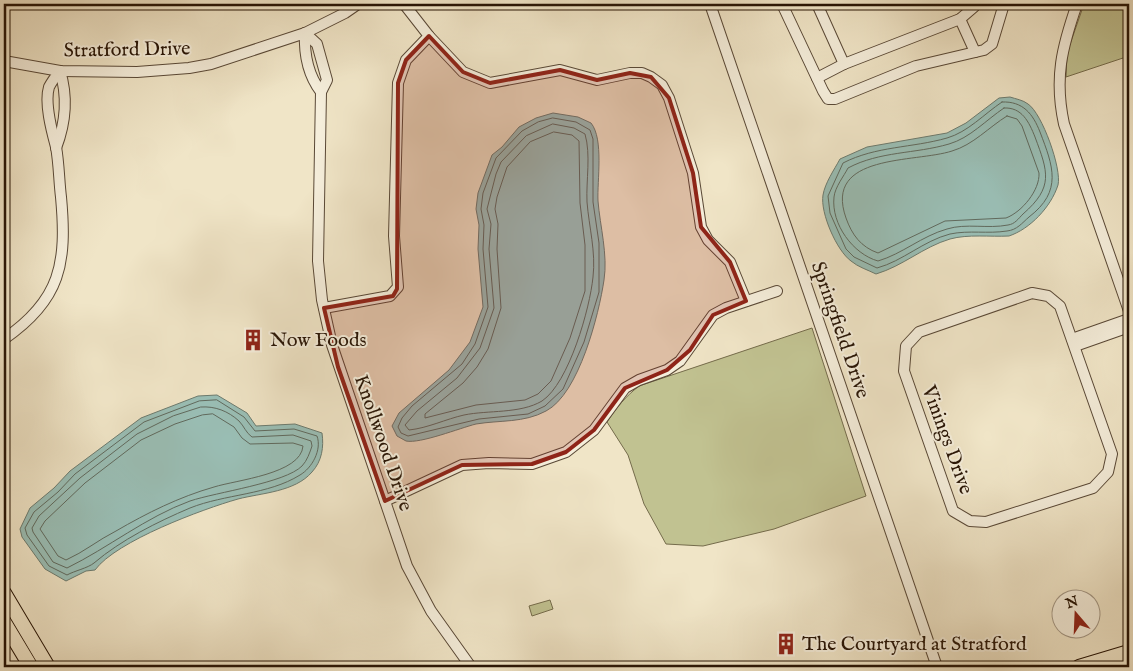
<svg xmlns="http://www.w3.org/2000/svg" width="1133" height="671" font-family="'IM FELL English',serif">
<rect width="100%" height="100%" fill="#f0e5c7"/>
<filter id="stains"><feTurbulence type="fractalNoise" baseFrequency=".004" numOctaves="4"/><feColorMatrix values="0 0 0 0 .2 0 0 0 0 .09 0 0 0 0 .02 0 0 0 .5 -.17"/></filter>
<radialGradient id="worn" r=".72"><stop offset=".6" stop-color="#630" stop-opacity="0"/><stop offset="1" stop-color="#630" stop-opacity=".3"/></radialGradient>
<g fill="#c1c291" stroke="#746b4b">
<path d="M 1084,4 L 1129,4 L 1129,56 L 1066,77 L 1067,53 Z"/>
<path d="M 812,328 L 866,496 L 774,529 L 703,546 L 666,544 L 644,504 L 628,455 L 607,422 C 617,407 625,397 639,386 Z"/>
<path d="M 550,600 L 553,609 L 532,616 L 529,606 Z"/>
</g>
<g fill="#9abfb6" stroke="#6c7b6f">
<path d="M 1010,97 C 1016,99 1023,100 1028,104 C 1042,113 1062,169 1058,185 C 1051,207 1030,229 1009,236 C 990,237 968,234 950,239 C 923,247 903,266 876,274 C 868,270 858,267 851,261 C 837,251 820,213 823,195 C 825,183 834,170 840,159 L 867,147 L 947,133 L 966,123 L 999,98 Z"/>
<path d="M 553,113 L 578,117 L 591,123 C 604,139 597,181 598,201 C 600,226 608,255 604,280 C 599,314 579,394 546,411 C 524,423 500,420 476,424 C 460,428 420,444 406,441 L 397,436 L 392,426 L 399,413 L 449,370 L 470,342 L 483,307 L 478,249 L 479,225 L 476,209 L 478,193 L 492,155 L 502,147 L 519,127 L 536,118 Z"/>
<path d="M 217,395 L 247,413 L 256,426 L 295,424 L 322,433 C 324,447 322,461 312,472 C 295,492 261,493 238,499 C 203,509 116,541 95,570 L 86,571 L 66,581 L 45,569 L 22,537 L 20,529 L 30,508 L 54,488 L 70,471 L 141,418 L 198,396 Z"/>
</g>
<g fill="none" stroke-linecap="round" stroke-linejoin="round">
<g stroke="#606a5e" stroke-width="1">
<path d="M 1002,102 C 1023,101 1033,114 1040,132 C 1053,166 1063,191 1029,217 C 1022,223 1017,230 1007,231 C 988,234 969,230 950,234 C 923,241 903,261 877,268 L 854,257 L 846,249 L 830,213 L 828,196 L 843,163 C 876,146 912,148 947,138 C 968,132 984,114 1002,102 Z"/>
<path d="M 1004,108 C 1022,107 1029,122 1035,137 C 1048,172 1054,187 1023,214 C 1018,219 1015,224 1008,225 C 988,229 966,223 947,229 C 922,236 902,254 878,261 C 853,254 831,224 834,197 C 835,187 844,176 848,168 C 880,151 915,154 949,144 C 970,138 986,120 1004,108 Z"/>
<path d="M 1007,116 L 1017,119 L 1022,126 L 1039,173 C 1040,190 1022,212 1006,218 L 945,221 L 878,253 C 861,247 852,235 846,218 C 823,153 915,163 952,151 C 973,145 989,127 1007,116 Z"/>
<path d="M 553,118 L 576,122 L 590,130 L 593,139 L 593,202 L 599,243 L 599,292 L 584,342 L 563,389 L 545,406 L 528,414 L 479,419 L 408,436 L 401,433 L 398,427 L 402,418 L 412,406 L 462,364 L 475,344 L 488,307 L 483,249 L 484,225 L 481,209 L 483,193 L 496,158 L 522,131 L 538,122 Z"/>
<path d="M 553,124 L 574,128 L 585,134 C 591,155 586,180 587,202 C 589,227 596,252 593,277 C 590,308 569,383 542,401 C 520,414 488,410 464,415 C 446,419 428,428 409,430 L 405,425 L 417,411 L 457,378 L 480,348 L 494,308 L 489,249 L 491,224 L 487,209 L 496,174 L 501,162 L 526,136 Z"/>
<path d="M 554,132 L 572,135 L 579,141 L 580,203 L 585,245 L 585,291 L 570,338 L 551,381 L 538,394 L 525,400 L 476,405 L 425,418 L 425,414 L 463,383 L 477,367 L 488,349 L 501,308 L 497,249 L 498,224 L 495,209 L 497,197 L 507,167 L 530,142 Z"/>
<path d="M 217,400 L 244,417 L 255,431 L 294,429 L 317,436 C 322,450 312,468 300,475 C 268,495 225,494 190,508 C 157,522 121,540 94,563 C 88,568 74,571 67,575 L 49,566 L 27,535 L 25,528 L 34,512 L 58,492 L 75,474 L 144,422 L 199,401 Z"/>
<path d="M 201,407 C 215,406 228,411 239,421 C 244,426 246,433 252,437 L 293,435 L 311,441 L 312,446 C 310,452 307,461 302,466 C 285,483 217,492 190,501 C 146,517 108,548 67,568 L 53,562 L 33,532 L 32,528 L 39,516 L 80,478 L 137,434 L 173,416 Z"/>
<path d="M 213,414 L 234,427 L 242,438 L 250,444 L 293,443 L 303,446 C 301,474 236,480 214,487 C 179,497 147,513 116,531 C 98,540 84,552 66,560 L 58,556 L 40,529 L 45,521 L 85,483 L 141,440 L 175,424 L 202,415 Z"/>
</g>
<g stroke="#594836" stroke-width="12">
<g id="minor">
<path d="M 710,4 L 937,667"/>
<path d="M 782,4 L 823,91 L 828,99 L 835,99 L 916,66 L 984,50 L 992,44 L 1004,4"/>
<path d="M 817,4 L 844,64 L 960,19 L 974,7 L 975,4"/>
<path d="M 1077,4 C 1062,47 1054,78 1064,124 L 1129,311"/>
<path d="M 960,19 L 975,52"/>
<path d="M 305,33 L 317,44 L 327,80 L 321,92 L 318,261 L 322,300 L 332,345 L 407,566 L 431,611 L 471,667"/>
<path d="M 305,33 C 304,54 308,75 321,92"/>
<path d="M 429,36 L 463,72 L 490,83 L 560,70 L 597,80 L 630,73 L 642,73 L 651,77 L 662,85 L 669,98 L 693,173 L 701,227 L 708,240 L 730,262 L 746,301"/>
<path d="M 4,61 L 60,71 L 137,72 L 189,68 L 211,64 L 305,33 L 345,13 L 358,4"/>
<path d="M 817,78 L 844,64"/>
<path d="M 56,148 C 66,122 68,97 60,71"/>
<path d="M 1032,293 L 1048,296 L 1060,306 L 1112,454 L 1108,472 L 1093,488 L 986,522 L 970,521 L 953,511 L 904,371 L 906,346 L 919,332 Z"/>
<path d="M 324,308 L 390,296 L 398,287 L 394,236 L 398,83 L 406,60 L 429,36 L 404,4"/>
<path d="M 4,339 C 61,300 67,263 61,197 C 59,181 59,163 56,147 C 52,132 44,103 49,87 C 52,81 56,76 60,71"/>
<path d="M 1072,339 L 1129,319"/>
<path d="M 1075,346 L 1129,327"/>
<path d="M 385,501 L 462,465 L 489,463 L 532,464 L 566,452 L 594,430 L 625,388 L 639,380 L 667,370 L 680,361 L 713,315 L 726,308 L 777,291"/>
</g>
</g>
<g stroke="#271405" stroke-width="16">
<g id="major">
<path d="M 4,593 L 48,667"/>
<path d="M 4,622 L 31,667"/>
<path d="M 1079,667 L 1129,652"/>
</g>
</g>
<use href="#minor" stroke="#f5eedb" stroke-width="10"/>
<use href="#major" stroke="#f0e5c7" stroke-width="14"/>
</g>
<path fill="#8f2418" fill-opacity="0.2" stroke="#8f2418" stroke-width="4" stroke-linejoin="round" d="M 429,36 L 463,72 L 490,83 L 560,70 L 597,80 L 630,73 L 651,77 L 669,98 L 693,173 L 701,227 L 730,262 L 746,301 L 713,315 L 690,350 L 667,370 L 625,388 L 594,430 L 566,452 L 532,464 L 462,465 L 385,501 L 338,367 L 324,308 L 393,296 L 397,289 L 398,83 L 406,60 Z"/>
<defs>
<g id="building-bare" transform="scale(1.725)"><path d="M-4-6H4V6H1V3H-1V6H-4ZM-2.5-4.3h1.7v1.8h-1.7ZM.8-4.3h1.7v1.8H.8ZM-2.5-1h1.7V.8h-1.7ZM.8-1h1.7V.8H.8Z" fill="#8f2418" stroke="#f5eedb" stroke-width="2.5" paint-order="stroke"/></g>
</defs>
<g fill-rule="evenodd">
<use href="#building-bare" x="253" y="340"/>
<use href="#building-bare" x="786" y="644"/>
</g>
<g text-anchor="middle" dominant-baseline="central" stroke-width="4" stroke-linejoin="round" paint-order="stroke">
<g font-size="20" fill="#271405" stroke="#f5eedb">
<text transform="translate(127 50) rotate(-1)">Stratford Drive</text>
<text transform="translate(840 330) rotate(71)">Springfield Drive</text>
<text transform="translate(947 440) rotate(70)">Vinings Drive</text>
<text transform="translate(383 443) rotate(71)">Knollwood Drive</text>
</g>
<g font-size="20" fill="#271405" stroke="#f5eedb" text-anchor="start">
<text x="270" y="340">Now Foods</text>
<text x="802" y="644">The Courtyard at Stratford</text>
</g>
</g>
<rect width="1133" height="671" fill="none" stroke="#f0e5c7" stroke-width="20"/>
<rect x="5" y="5" width="1123" height="661" fill="none" stroke="#271405" stroke-width="2.5"/>
<rect x="10" y="10" width="1113" height="651" fill="none" stroke="#271405"/>
<g transform="translate(1076 614) rotate(341)"><circle r="24" fill="#f5eedb" stroke="#a39785"/>
<path d="M0-4L9 19L0 12L-9 19Z" fill="#8f2418"/>
<text y="-8" font-size="14" font-weight="bold" text-anchor="middle" fill="#271405">N</text>
</g>
<rect width="100%" height="100%" filter="url(#stains)"/>
<rect width="100%" height="100%" fill="url(#worn)"/>
</svg>
